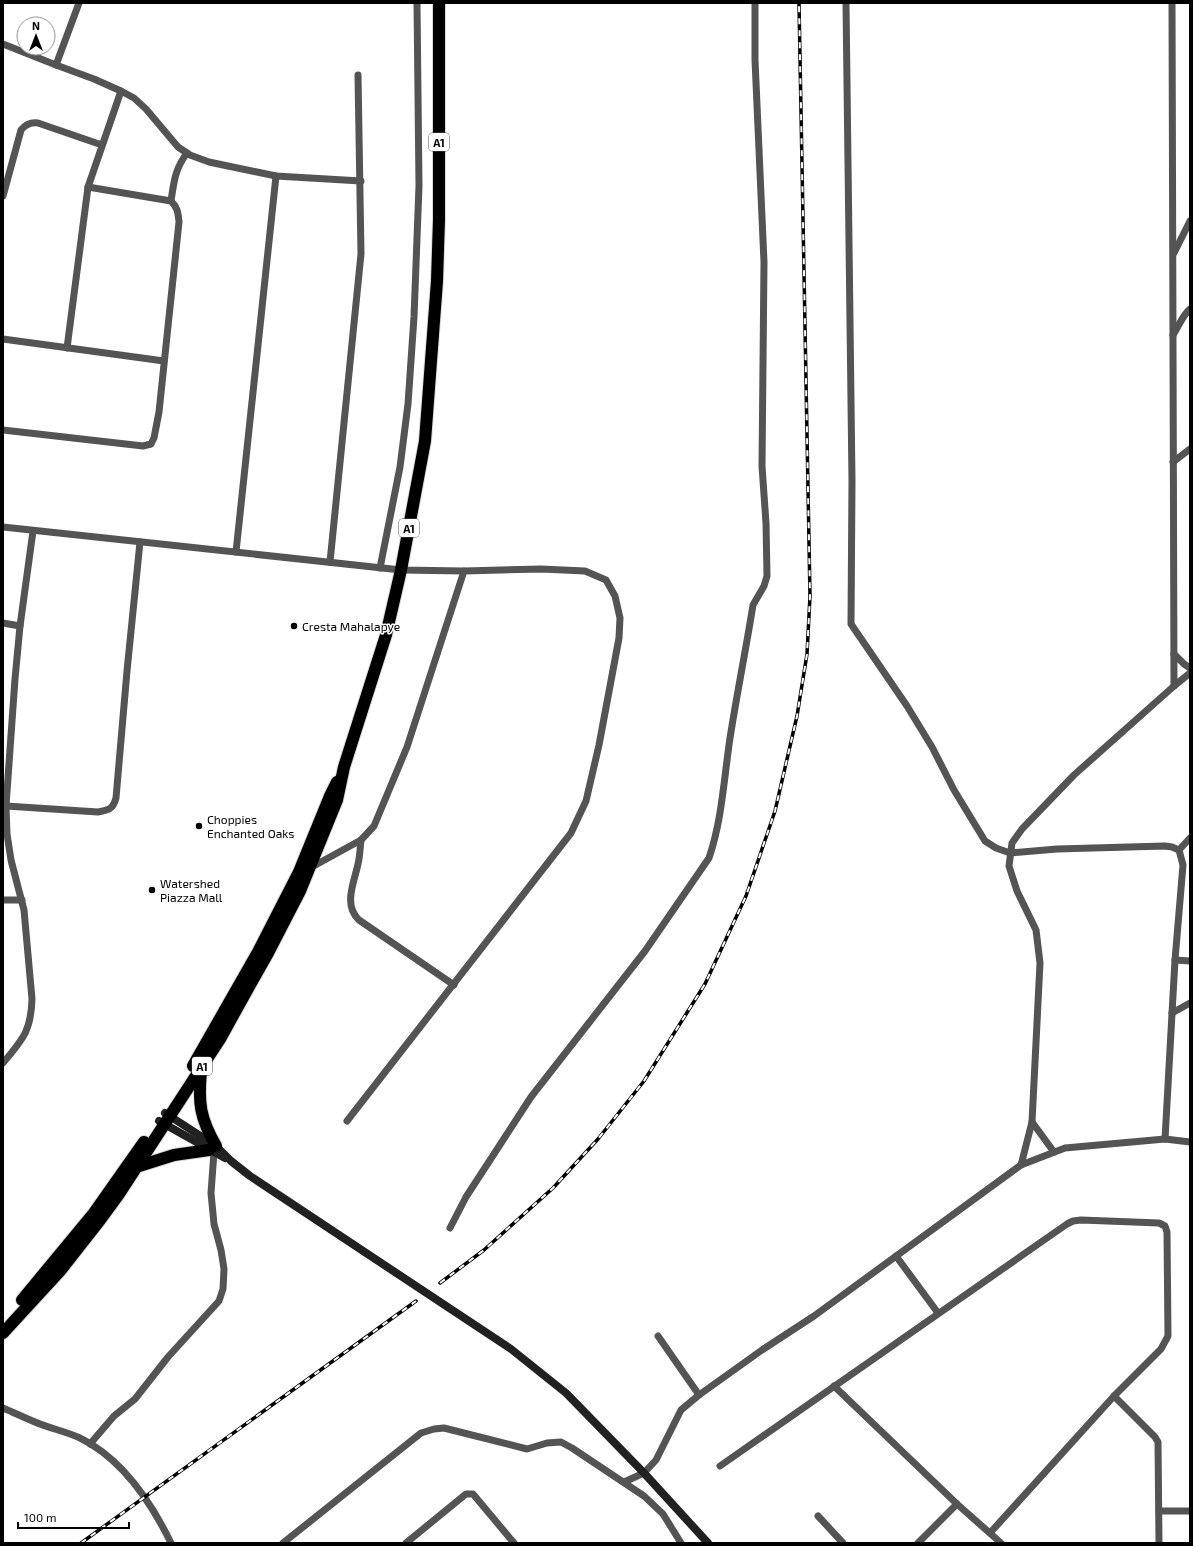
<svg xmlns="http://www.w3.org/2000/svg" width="1193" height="1546" font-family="'Exo 2',sans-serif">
<rect width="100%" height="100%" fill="#fff"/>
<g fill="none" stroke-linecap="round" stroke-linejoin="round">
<g stroke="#dbdbdb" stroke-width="14">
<g id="highway">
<path d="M 193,1066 L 258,952 L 299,872 L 330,796 L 337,782"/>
<path d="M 201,1071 C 198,1103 200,1118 216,1146"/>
<path d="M 136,1167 L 174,1155 L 209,1150"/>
<path d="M 22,1300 L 94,1213 L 144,1142"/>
<path d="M 3,1333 L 60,1271 L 100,1220 L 119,1194 L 220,1039 L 246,992 L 268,953 L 300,891 L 337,800 L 344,767 L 386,635 L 401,570 L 425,441 L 437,281 L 439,219 L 439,3"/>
</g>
</g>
<g stroke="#545454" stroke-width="7">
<path d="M 846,3 L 852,481 L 851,624 L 907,706 L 932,747 L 954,790 L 985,841 L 996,848 L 1010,853 L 1057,849 L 1165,846 L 1172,847 L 1179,850 L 1183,865 L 1175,960 L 1165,1139"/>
<path d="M 1172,3 L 1174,686"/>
<path d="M 3,44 L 56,65 L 94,79 L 121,91 L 134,98 L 146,109 L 178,147 L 190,155 L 209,162 L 276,176 L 361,181"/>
<path d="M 56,65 L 79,3"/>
<path d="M 3,196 L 21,130 C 26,124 31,122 38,123 L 102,145"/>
<path d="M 171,201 C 174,181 175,169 187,153"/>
<path d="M 1174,253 L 1190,221"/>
<path d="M 1173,335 C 1179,326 1182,316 1190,309"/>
<path d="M 3,339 L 164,361"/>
<path d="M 67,348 L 88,187 L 121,91"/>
<path d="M 3,430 L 143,446 L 151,444 L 154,438 L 159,412 L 179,222 C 178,213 178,208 171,201 L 88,187"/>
<path d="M 1173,462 L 1190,449"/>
<path d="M 3,527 L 401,570 L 464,571 L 541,569 L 585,571 L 606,580 L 615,596 L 620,618 L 619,638 L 599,745 L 586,801 L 571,833 L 347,1121"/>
<path d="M 236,552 L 276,176"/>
<path d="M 330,562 L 361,254 L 358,75"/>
<path d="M 380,568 L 400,467 L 408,404 L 414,317 L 419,186 L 417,3"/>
<path d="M 3,623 L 20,626"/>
<path d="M 1174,654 L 1184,664 L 1190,668"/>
<path d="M 6,806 L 98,812 C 109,810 113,809 116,798 L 127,671 L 140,542"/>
<path d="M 361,840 C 360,848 360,856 358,864 C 354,883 343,905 359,920 L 454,985"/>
<path d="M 1179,850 L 1190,838"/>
<path d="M 310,868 L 361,840 L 374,826 L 407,747 L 464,571"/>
<path d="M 3,900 L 22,900"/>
<path d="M 1175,960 L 1190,961"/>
<path d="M 1172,1013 L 1190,1003"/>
<path d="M 3,1063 C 23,1039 31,1031 32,999 L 24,910 L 11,860 L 7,834 L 6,806 L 15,679 L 20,626 L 33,531"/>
<path d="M 1032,1122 L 1054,1152"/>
<path d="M 1021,1165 L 1032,1122 L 1040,963 L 1036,930 L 1017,891 L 1009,866 L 1012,843 L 1022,829 L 1074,775 L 1174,686 L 1190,673"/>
<path d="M 450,1228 L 466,1197 L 531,1097 L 645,951 L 709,858 C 722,820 724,778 730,738 C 737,693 746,649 753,605 L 764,586 L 767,576 L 766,523 L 762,466 L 764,262 L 755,60 L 755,3"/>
<path d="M 896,1256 L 938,1313"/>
<path d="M 658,1336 L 699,1395"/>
<path d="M 834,1386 L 957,1504 L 1001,1543"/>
<path d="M 1114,1396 L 1155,1437 L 1158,1442 L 1159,1543"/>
<path d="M 3,1408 C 15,1413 27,1419 40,1424 C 53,1429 67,1432 80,1438 C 123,1459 151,1502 171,1543"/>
<path d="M 90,1444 L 114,1416 L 135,1399 L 168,1357 L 219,1301 L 223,1289 L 224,1269 L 221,1250 L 214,1224 L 211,1193 L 214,1152"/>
<path d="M 720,1466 L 1067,1224 L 1073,1221 L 1081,1220 L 1159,1223 L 1165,1226 L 1167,1232 L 1168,1336 L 1161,1349 L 1114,1396 L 990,1533"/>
<path d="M 624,1482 L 644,1473 L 656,1460 L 681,1410 L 699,1395 L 762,1350 L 814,1316 L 1021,1165 L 1065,1148 L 1165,1139 L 1190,1142"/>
<path d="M 1159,1511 L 1190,1511"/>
<path d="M 818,1516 L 843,1543"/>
<path d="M 283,1543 L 421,1433 L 434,1429 L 444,1428 L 527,1449 L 547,1443 L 561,1442 L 572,1448 L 644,1496 L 663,1514 L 681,1543"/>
<path d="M 406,1543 L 466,1494 L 473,1494 L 514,1543"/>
<path d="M 918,1543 L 957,1504"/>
</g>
<g stroke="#212121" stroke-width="8">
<path d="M 165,1113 L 216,1146 L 231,1161 L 250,1176 L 511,1349 L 566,1393 L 644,1473 L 708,1543"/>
<path d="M 159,1121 L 225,1158"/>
</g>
<use href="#highway" stroke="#000" stroke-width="12"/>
<g stroke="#000" stroke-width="3.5">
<g id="rail">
<path d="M 440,1283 L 484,1250 L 553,1188 L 598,1139 L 644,1081 L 705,984 L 746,896 L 775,811 L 797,716 L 807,654 L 810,596 L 799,3"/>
<path d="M 81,1543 L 416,1301"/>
</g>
</g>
<use href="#rail" stroke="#fff" stroke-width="2" stroke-dasharray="6" stroke-linecap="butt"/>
</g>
<g fill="#000" stroke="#fff" stroke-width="1.5">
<circle cx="294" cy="626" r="4"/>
<circle cx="199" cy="826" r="4"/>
<circle cx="152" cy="890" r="4"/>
</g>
<g text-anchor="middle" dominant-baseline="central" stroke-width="3" stroke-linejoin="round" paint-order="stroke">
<g fill="#fff" stroke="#4c4c4c" stroke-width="1">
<rect x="429" y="133" width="20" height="18" rx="3"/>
<rect x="399" y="519" width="20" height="18" rx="3"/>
<rect x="192" y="1057" width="20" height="18" rx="3"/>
</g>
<g font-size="11" font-weight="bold" fill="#000">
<text x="439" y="142">A1</text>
<text x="409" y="528">A1</text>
<text x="202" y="1066">A1</text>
</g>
<g font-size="12" fill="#000" stroke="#fff" text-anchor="start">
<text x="302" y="626">Cresta Mahalapye</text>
<text x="207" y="819">Choppies<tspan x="207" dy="14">Enchanted Oaks</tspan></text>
<text x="160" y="883">Watershed<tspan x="160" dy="14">Piazza Mall</tspan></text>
</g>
</g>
<rect width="1193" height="1546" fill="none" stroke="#000000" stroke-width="8"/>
<g transform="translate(36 36)"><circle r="19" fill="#ffffff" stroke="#999999"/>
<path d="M0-3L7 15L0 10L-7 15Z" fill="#000000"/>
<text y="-6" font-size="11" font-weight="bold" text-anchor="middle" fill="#000000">N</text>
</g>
<path d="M18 1522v6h111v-6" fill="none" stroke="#000000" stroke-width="2"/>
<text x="24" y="1522" font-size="12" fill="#000000" stroke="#ffffff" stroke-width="3" paint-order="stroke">100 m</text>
</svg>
